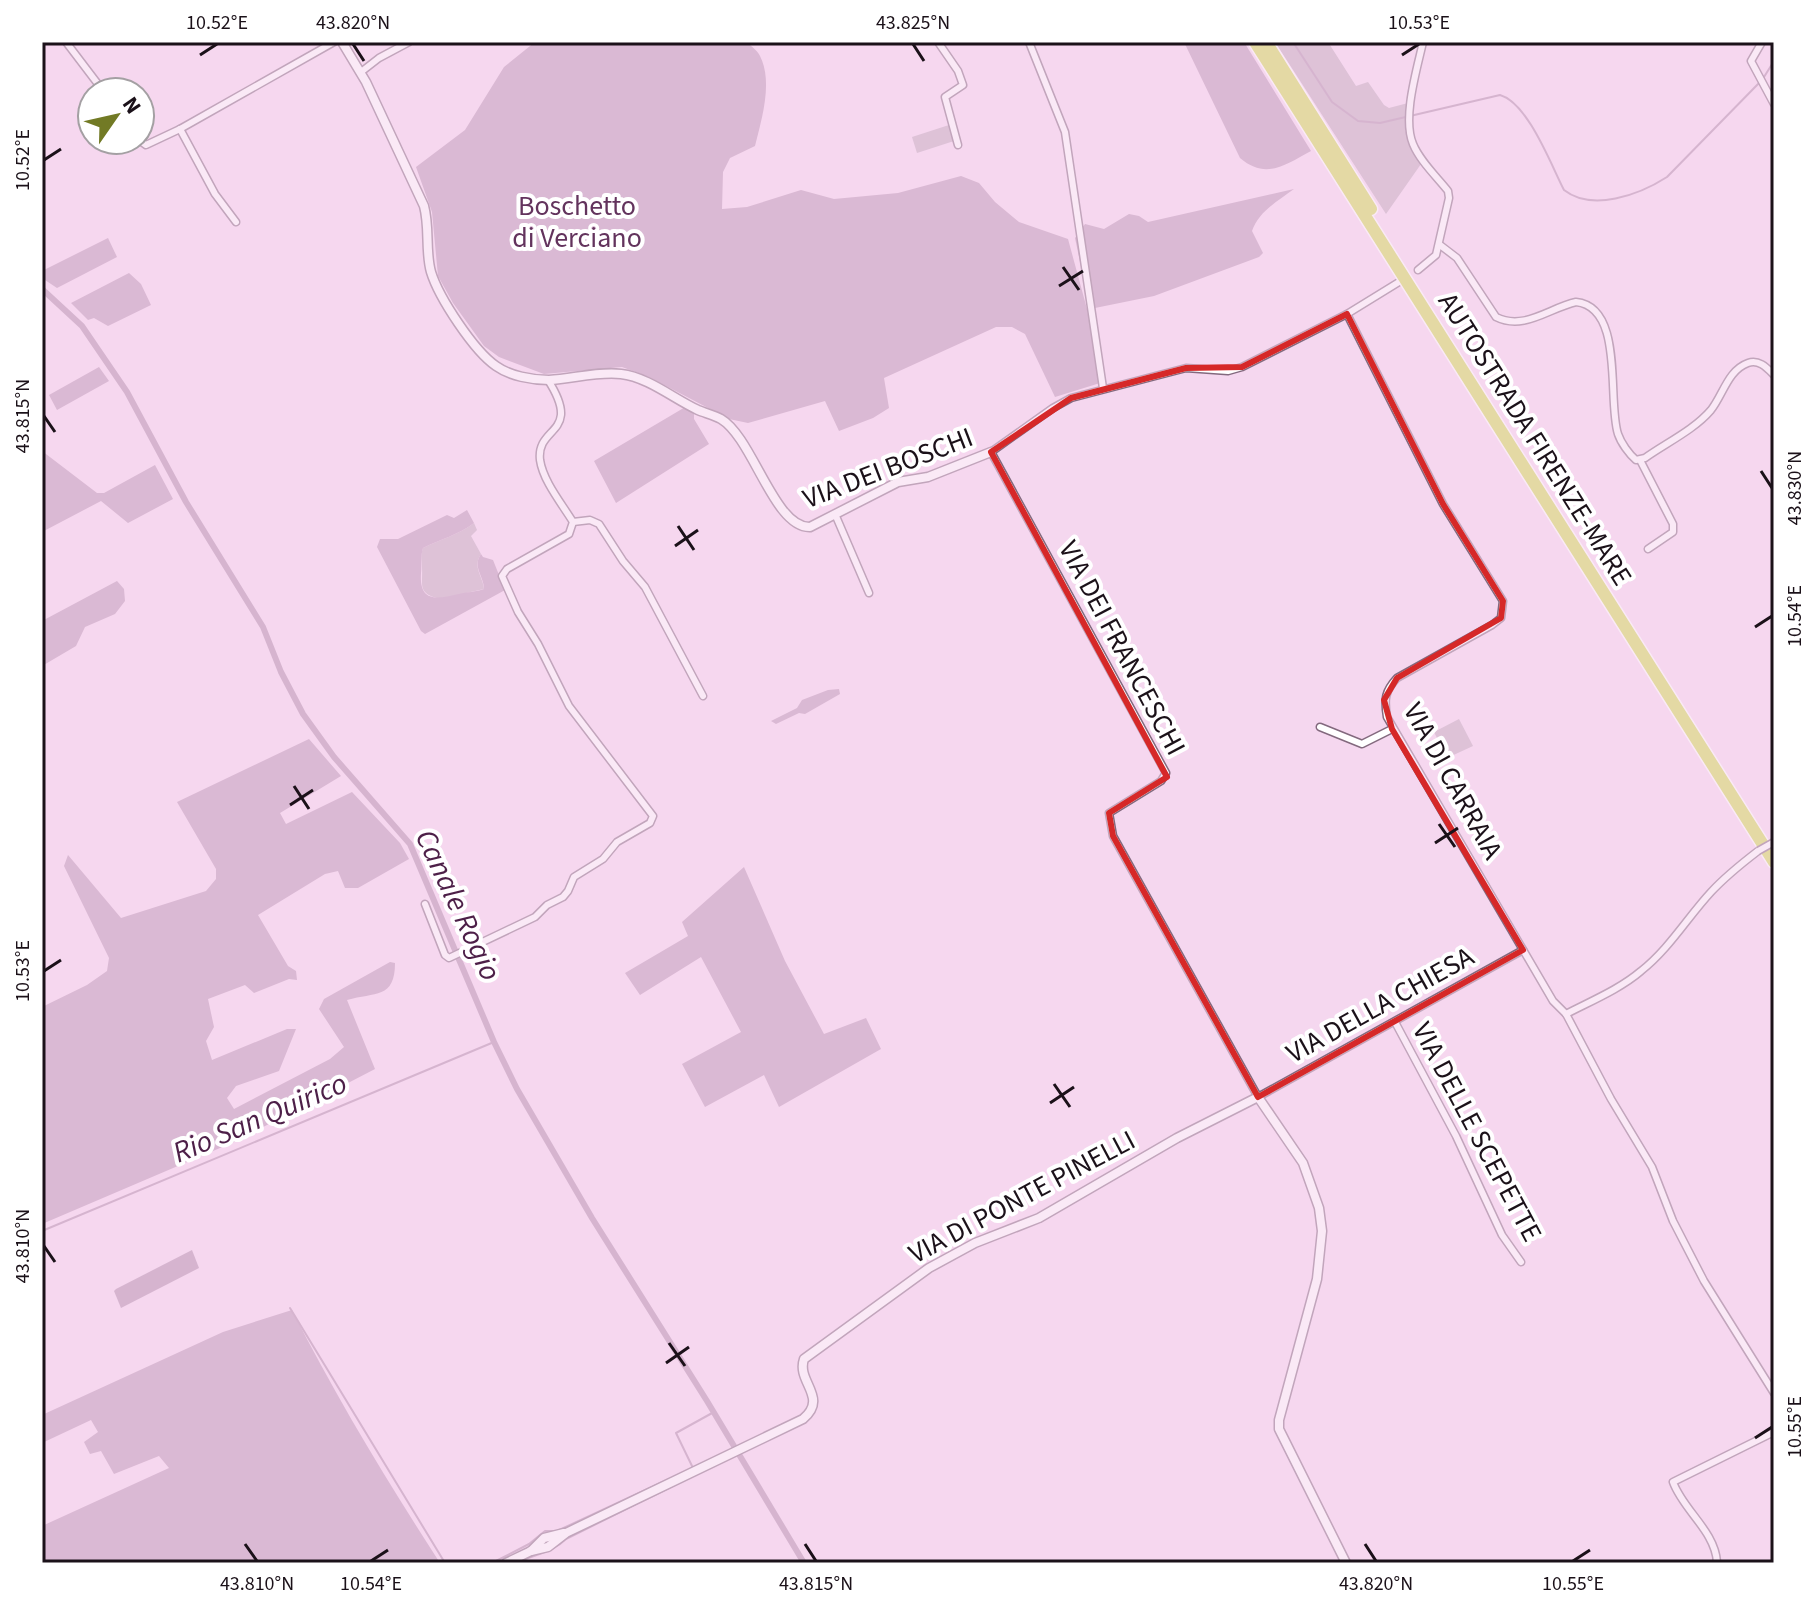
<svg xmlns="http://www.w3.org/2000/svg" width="1816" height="1605" font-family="'Source Sans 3',sans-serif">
<rect width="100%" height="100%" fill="#f5d7ef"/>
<g fill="#c0a8bb">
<path d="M 1275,42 L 1328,42 L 1356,86 L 1368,82 L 1384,105 L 1389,108 L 1408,103 L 1405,130 L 1421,164 L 1386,214 Z"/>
<path d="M 949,125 L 954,141 L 917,153 L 912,137 Z"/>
<path d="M 474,523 L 477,530 L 471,536 L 481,554 C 472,567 483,576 484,589 L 440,599 C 417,593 423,586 422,568 C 422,560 420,557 423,548 C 441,539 458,535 474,523 Z"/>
<path d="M 1459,719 L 1473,746 L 1447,758 L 1434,732 Z"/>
</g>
<g fill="#b994b3">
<path d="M 535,42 L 746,42 C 751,46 757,50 760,56 C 773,82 762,118 755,146 L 730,158 L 723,172 L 722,209 L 747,207 L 801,190 L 834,199 L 898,193 L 961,176 L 979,183 L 995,202 L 1019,222 L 1068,239 L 1087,309 L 1100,383 L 1055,397 L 1025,334 L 1012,327 L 996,327 L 884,378 L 889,408 L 873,418 L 839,431 L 825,401 L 748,423 L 729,419 L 649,377 L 622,367 L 544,374 L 499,357 L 484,346 L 453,303 L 438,276 L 432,212 L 416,167 L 465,130 L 504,67 Z"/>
<path d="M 1184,42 L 1244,42 L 1311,151 C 1285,165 1266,180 1240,158 Z"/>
<path d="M 1294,189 C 1278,201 1259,211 1252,231 L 1263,253 L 1259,257 L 1154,296 L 1090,309 L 1075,238 L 1085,224 L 1104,229 L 1129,214 L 1139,216 L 1148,222 Z"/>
<path d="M 108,238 L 117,257 L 57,288 L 42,278 L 42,271 Z"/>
<path d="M 129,273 L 141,284 L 151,305 L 108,326 L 94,318 L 88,320 L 71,303 Z"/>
<path d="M 99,367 L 109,381 L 57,410 L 49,395 Z"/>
<path d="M 687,406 L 694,414 L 694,419 L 709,444 L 616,503 L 594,461 Z"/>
<path d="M 42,451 L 97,493 L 104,493 L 155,465 L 173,499 L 128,523 L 101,501 L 42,532 Z"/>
<path d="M 467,510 L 474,523 C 458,535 441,539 423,548 C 420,558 422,564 421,573 C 419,603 437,599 459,594 C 467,592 476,592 484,589 C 484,576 472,567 481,554 L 483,557 L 493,560 L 505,590 L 425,634 L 421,631 L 377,547 L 380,539 L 398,539 L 447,515 L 454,518 Z"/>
<path d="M 117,581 L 124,589 L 125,601 L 115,614 L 85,627 L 76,646 L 42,666 L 42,621 Z"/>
<path d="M 839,689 L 840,694 L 805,714 L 799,713 L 776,724 L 771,721 L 797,708 L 802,700 L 828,690 Z"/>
<path d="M 309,739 L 341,776 L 280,813 L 286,824 L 352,792 L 400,843 L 409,859 L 358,888 L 345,888 L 338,871 L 325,874 L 258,915 L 288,966 L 296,971 L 297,980 L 289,979 L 254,993 L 245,985 L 208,999 L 214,1027 L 206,1041 L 212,1060 L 287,1029 L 296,1029 L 279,1071 L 236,1086 L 227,1098 L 234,1109 L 330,1059 L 344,1047 L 319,1009 L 324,999 L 390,962 L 395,963 C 395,999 375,992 347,1000 L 375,1069 L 234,1142 L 42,1224 L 42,1007 L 87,985 L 107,971 L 109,958 L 64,866 L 68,855 L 121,918 L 206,891 L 216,879 L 216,869 L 177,802 Z"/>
<path d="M 744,867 L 785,961 L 824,1034 L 866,1018 L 881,1049 L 779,1107 L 764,1075 L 705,1107 L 682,1064 L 741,1032 L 701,957 L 640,995 L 625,973 L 688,936 L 682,922 Z"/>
<path d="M 292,1310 C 336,1397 387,1481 440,1563 L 42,1563 L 42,1526 L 169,1468 L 159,1456 L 114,1474 L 101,1451 L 90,1454 L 84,1442 L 98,1432 L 91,1420 L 42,1443 L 42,1415 L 223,1332 Z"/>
</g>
<path fill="#af8ba9" d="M 192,1250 L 199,1268 L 121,1308 L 114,1291 L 116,1289 Z"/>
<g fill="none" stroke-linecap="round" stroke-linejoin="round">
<g stroke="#af8ba9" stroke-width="2">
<path d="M 1293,42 L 1332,102 L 1358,121 L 1380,123 L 1500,95 C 1528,103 1551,165 1564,190 C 1592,212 1639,195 1667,177 L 1760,82"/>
<path d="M 1764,77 L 1774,61"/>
<path d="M 42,1231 L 494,1042"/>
<path d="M 290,1308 L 445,1563"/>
<path d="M 693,1468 L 676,1433 L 714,1412"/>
<path d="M 492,1563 L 529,1544 L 545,1531 L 557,1531 L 669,1479"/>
<path d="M 517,1563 C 534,1554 552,1553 566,1539 L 691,1477"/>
</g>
<path stroke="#af8ba9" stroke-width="6" d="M 42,289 L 82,326 L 127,392 L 186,502 L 263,627 L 281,672 L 303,714 L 334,757 L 410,844 L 494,1042 L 517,1089 L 592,1218 L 707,1401 L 804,1563"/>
<g stroke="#83697e" stroke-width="9">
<g id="minor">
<path d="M 66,42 L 104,92"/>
<path d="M 938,42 L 958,71 L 963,85 L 945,97 L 958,145"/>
<path d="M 1029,42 L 1065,132 L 1103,388"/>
<path d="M 1762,42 L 1751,61 L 1774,104"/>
<path d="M 361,72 L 379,58 L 409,42"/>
<path d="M 180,129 L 215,194 L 236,222"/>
<path d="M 139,140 L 146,145 L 180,129 L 334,42"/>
<path d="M 1440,245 L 1457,258 L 1496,317 C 1524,331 1549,308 1576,302 C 1625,307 1607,401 1618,434 C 1621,443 1629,454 1636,460 L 1645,458 C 1666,443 1694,430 1711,410 C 1723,395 1728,370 1748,363 C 1759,359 1767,368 1774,375"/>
<path d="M 1418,270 L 1436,255 L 1449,198 L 1448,191 C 1436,176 1420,161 1413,144 C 1402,118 1417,69 1423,42"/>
<path d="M 1399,282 L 1347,314 L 1242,367 L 1228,371 L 1186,368 L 1071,398 L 1053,408 L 991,452 L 1166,773 L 1161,781 L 1109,813 L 1113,836 L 1258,1097 L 1523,950"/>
<path d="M 1347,314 L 1443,504 L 1503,601 L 1501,618 L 1492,625 L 1397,678 C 1385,691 1384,699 1387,717 L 1553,1001 L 1566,1014 L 1611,1099 L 1652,1167 L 1673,1221 L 1704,1281 L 1774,1393"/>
<path d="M 1640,460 L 1673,524 L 1673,532 L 1648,549"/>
<path d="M 835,514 L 869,593"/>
<path d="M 573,522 L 590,520 L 599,524 L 623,561 L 645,587 L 703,696"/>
<path d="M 1320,727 L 1362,744 L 1392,729"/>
<path d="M 425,904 L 445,955 L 449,958 L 535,917 L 547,905 L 563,897 L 568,891 L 574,877 L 603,859 L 617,842 L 650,823 L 653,816 L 569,706 L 538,644 L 518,612 L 502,576 L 507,569 L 569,534 L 573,522 C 562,504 543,481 540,460 C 536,425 583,435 548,380"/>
<path d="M 1566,1014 C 1591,1001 1620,989 1641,971 C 1669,949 1687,918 1711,892 C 1725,877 1741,864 1758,851"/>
<path d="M 1395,1022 L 1456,1136 L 1502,1235 L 1521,1262"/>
<path d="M 1717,1562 C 1715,1531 1683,1510 1673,1482 L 1774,1432"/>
</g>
</g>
<g stroke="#83697e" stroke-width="11">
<g id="tertiary">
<path d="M 342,42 L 366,82 L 424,206 C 430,228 425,251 431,272 C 439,298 474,351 496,366 C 510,376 532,380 549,380 C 572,379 598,371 621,374 C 648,377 674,399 698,410 C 705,413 714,415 721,419 C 753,438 774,528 810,527 L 898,482 L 928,477 L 991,452"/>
<path d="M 531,1551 L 548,1547 L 566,1533 L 803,1419 C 829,1397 796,1382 804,1359 L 929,1268 L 975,1243 L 1039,1218 L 1177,1138 L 1258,1097 L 1303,1163 L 1319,1208 L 1322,1231 L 1317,1279 L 1279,1420 L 1279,1429 L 1346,1563"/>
<path d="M 506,1563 L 531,1551 L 544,1538 L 564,1533"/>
</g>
</g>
<g stroke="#fff" stroke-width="15">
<g id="motorway">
<path d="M 1255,42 L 1774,862"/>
<path d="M 1266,42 L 1371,209"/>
</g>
</g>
<use href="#minor" stroke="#fff" stroke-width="6"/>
<use href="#tertiary" stroke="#fff" stroke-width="8"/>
<use href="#motorway" stroke="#cedc4a" stroke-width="12"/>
<g stroke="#83697e" stroke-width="9" stroke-linecap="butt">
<path id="minor-bridge" d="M 1758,851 L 1774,842"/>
</g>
<use href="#minor-bridge" stroke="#fff" stroke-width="6"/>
</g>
<path d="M0 0H1816V1605H0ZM 1347,314 L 1443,504 L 1503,601 L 1501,618 L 1397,678 L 1384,700 L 1392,729 L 1523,950 L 1258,1097 L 1113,836 L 1109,813 L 1167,777 L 991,452 L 1071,398 L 1186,368 L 1242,367 Z" fill="#f5d7ef" fill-opacity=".55" fill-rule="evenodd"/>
<path fill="none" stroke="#d62828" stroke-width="6" stroke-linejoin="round" d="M 1347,314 L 1443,504 L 1503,601 L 1501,618 L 1397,678 L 1384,700 L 1392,729 L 1523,950 L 1258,1097 L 1113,836 L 1109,813 L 1167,777 L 991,452 L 1071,398 L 1186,368 L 1242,367 Z"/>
<path fill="none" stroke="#1b1119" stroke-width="3" d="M 353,44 L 364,61M 913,44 L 924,61M 200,55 L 217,44M 1402,55 L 1419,44M 44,160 L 61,149M 1063,267 L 1079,290M 1059,286 L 1083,271M 44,416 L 55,432M 1761,471 L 1772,488M 678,526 L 694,550M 675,546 L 698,530M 1755,627 L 1772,616M 294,786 L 309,809M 290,805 L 313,790M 1439,824 L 1455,847M 1435,843 L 1458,828M 44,971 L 61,960M 1054,1084 L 1070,1107M 1050,1103 L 1074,1087M 44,1246 L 55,1262M 669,1343 L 685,1366M 666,1363 L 689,1347M 1755,1438 L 1772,1427M 245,1544 L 257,1561M 805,1544 L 816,1561M 1365,1544 L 1376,1561M 371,1561 L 388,1550M 1573,1561 L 1590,1550"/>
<g text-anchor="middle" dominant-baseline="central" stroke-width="8" stroke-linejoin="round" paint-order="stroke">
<g font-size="28" fill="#63335d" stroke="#fff">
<text x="577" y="206">Boschetto<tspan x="577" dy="32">di Verciano</tspan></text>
</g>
<g font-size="28" fill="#1b1119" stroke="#fff">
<text transform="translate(1535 439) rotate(58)">AUTOSTRADA FIRENZE-MARE</text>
<text transform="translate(888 468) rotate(-21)">VIA DEI BOSCHI</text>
<text transform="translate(1122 648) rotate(62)">VIA DEI FRANCESCHI</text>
<text transform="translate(1453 781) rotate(61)">VIA DI CARRAIA</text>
<text transform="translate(1380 1005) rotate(-29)">VIA DELLA CHIESA</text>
<text transform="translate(1477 1132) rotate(62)">VIA DELLE SCEPETTE</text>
<text transform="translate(1022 1197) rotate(-28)">VIA DI PONTE PINELLI</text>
</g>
<g font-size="30" font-style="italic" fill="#4d1f48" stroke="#fff">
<text transform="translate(458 905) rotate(65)">Canale Rogio</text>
<text transform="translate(260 1118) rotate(-23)">Rio San Quirico</text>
</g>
</g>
<rect width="1816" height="1605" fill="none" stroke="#ffffff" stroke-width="88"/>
<g transform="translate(116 116) rotate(56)"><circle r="38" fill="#ffffff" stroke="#a4a0a3" stroke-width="2"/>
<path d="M0-6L14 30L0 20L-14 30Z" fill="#727a25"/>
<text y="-12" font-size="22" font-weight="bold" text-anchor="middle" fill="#1b1119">N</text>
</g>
<rect x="44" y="44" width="1728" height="1517" fill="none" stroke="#1b1119" stroke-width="3"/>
<g font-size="20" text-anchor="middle" fill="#1b1119">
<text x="217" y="29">10.52°E</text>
<text x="353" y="29">43.820°N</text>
<text x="913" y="29">43.825°N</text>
<text x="1419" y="29">10.53°E</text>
<text transform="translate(22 160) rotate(-90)" y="7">10.52°E</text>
<text transform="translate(22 416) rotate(-90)" y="7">43.815°N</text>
<text transform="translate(1794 488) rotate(-90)" y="7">43.830°N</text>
<text transform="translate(1794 616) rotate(-90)" y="7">10.54°E</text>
<text transform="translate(22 971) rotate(-90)" y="7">10.53°E</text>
<text transform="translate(22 1246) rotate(-90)" y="7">43.810°N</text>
<text transform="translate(1794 1427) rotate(-90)" y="7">10.55°E</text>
<text x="257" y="1590">43.810°N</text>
<text x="371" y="1590">10.54°E</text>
<text x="816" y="1590">43.815°N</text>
<text x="1376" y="1590">43.820°N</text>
<text x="1573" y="1590">10.55°E</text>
</g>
</svg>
